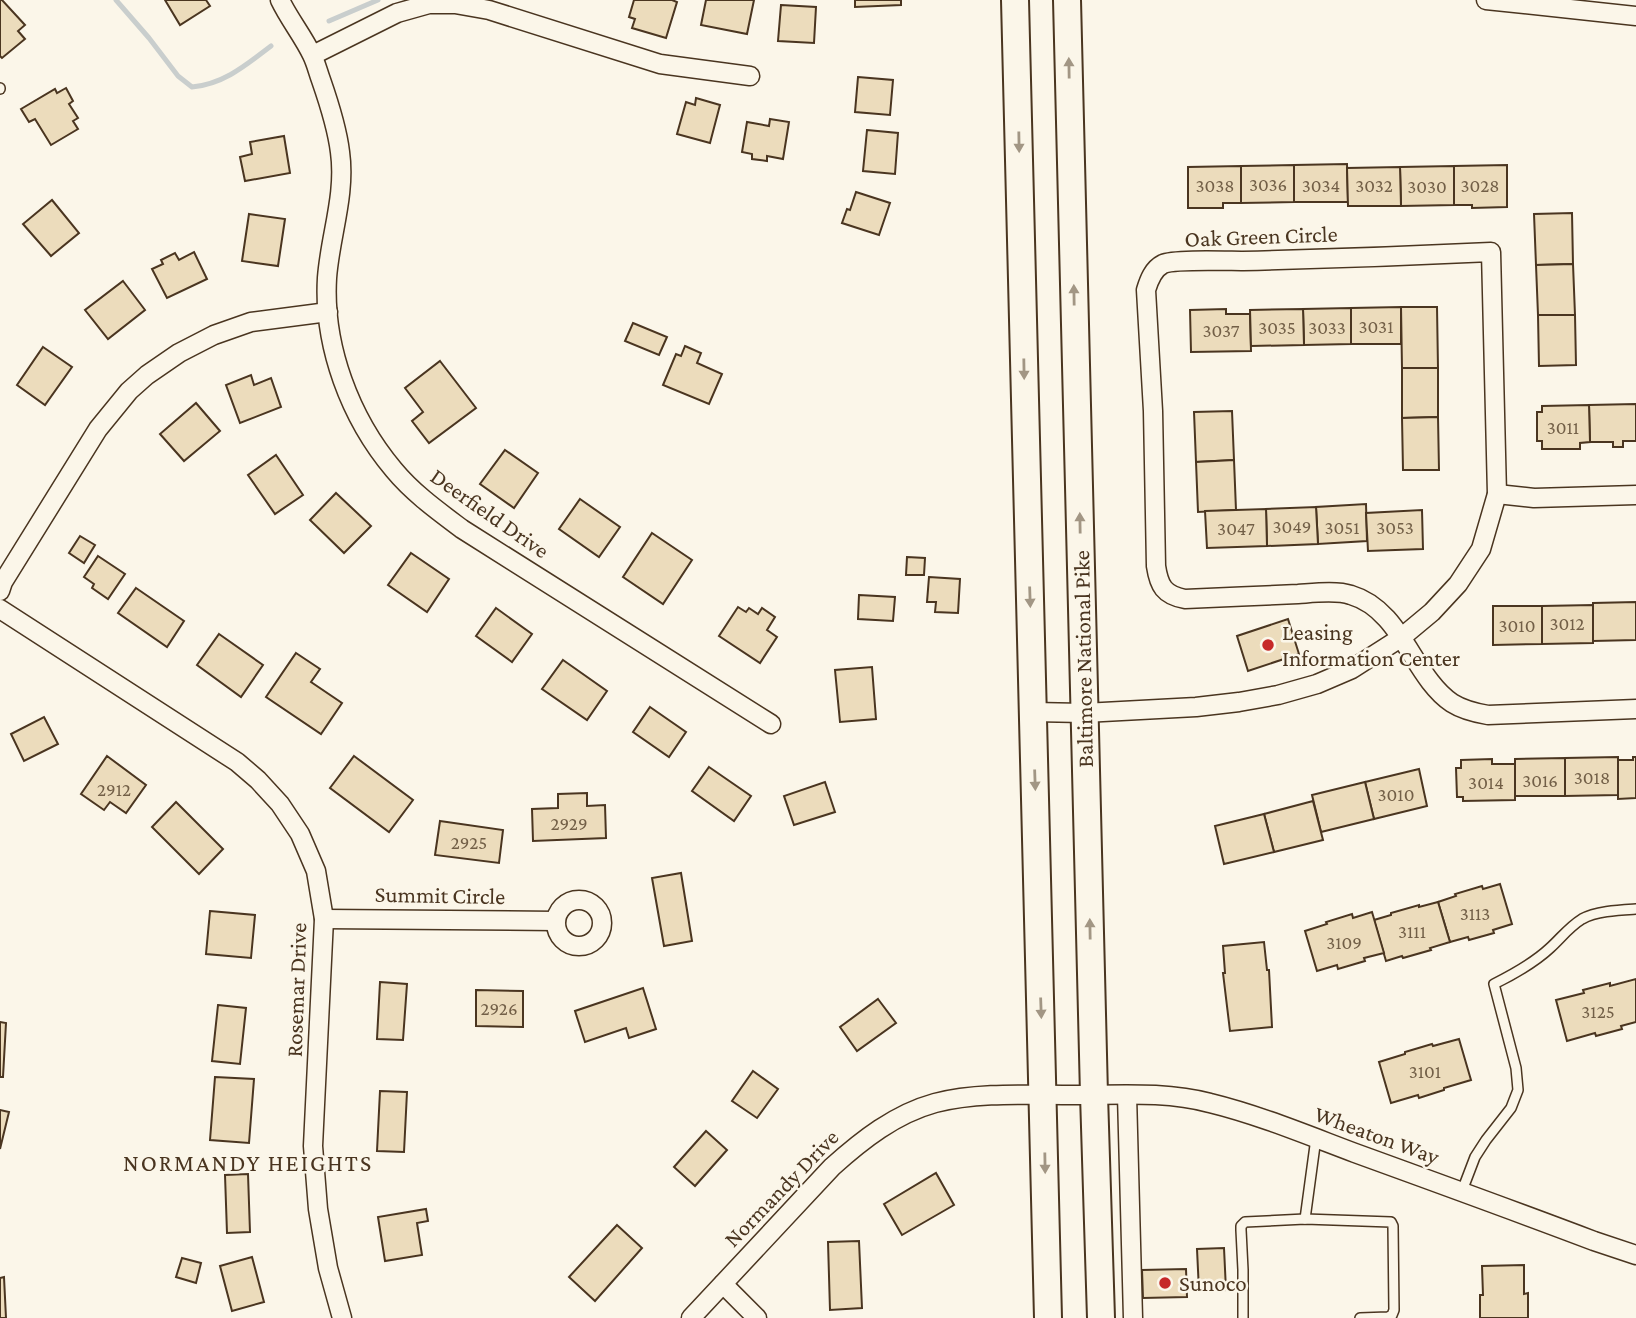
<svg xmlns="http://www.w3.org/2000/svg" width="1636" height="1318" font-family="'Crimson Pro',serif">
<rect width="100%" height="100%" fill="#fbf6e9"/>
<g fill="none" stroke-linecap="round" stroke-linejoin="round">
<g stroke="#c9cecd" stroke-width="5">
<path d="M 116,0 L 149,38 L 178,76 L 192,87 C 224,84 246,65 271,46"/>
<path d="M 329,21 L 378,0"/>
</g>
</g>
<g fill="#ecdcbc" stroke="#4a3520" stroke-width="2">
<path d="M 0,0 L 2,0 L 25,25 L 18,31 L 25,39 L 2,58 L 0,56 Z"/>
<path d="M 165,0 L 206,0 L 210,6 L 180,25 Z"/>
<path d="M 634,0 L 672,0 L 677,2 L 666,38 L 632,28 L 635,19 L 629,17 Z"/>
<path d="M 706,0 L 754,0 L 747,34 L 701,25 Z"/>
<path d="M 855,0 L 901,0 L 901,5 L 855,7 Z"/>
<path d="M 781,5 L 816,7 L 814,43 L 778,41 Z"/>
<path d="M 858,77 L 893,80 L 890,115 L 855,112 Z"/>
<path d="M 66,88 L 73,101 L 69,104 L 78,118 L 73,121 L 78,129 L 51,145 L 35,119 L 29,122 L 21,109 L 55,89 L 57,93 Z"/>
<path d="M 696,98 L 720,105 L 710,143 L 677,134 L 686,102 L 695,105 Z"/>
<path d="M 770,119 L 789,122 L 783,159 L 767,156 L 767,161 L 752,159 L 752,154 L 742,152 L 747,122 L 769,126 Z"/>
<path d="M 867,130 L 898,133 L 895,174 L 863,171 Z"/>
<path d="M 284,136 L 290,173 L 245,181 L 240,157 L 252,154 L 250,142 Z"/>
<path d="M 1347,164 L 1348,202 L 1294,202 L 1294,165 Z"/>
<path d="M 1294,165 L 1294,202 L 1241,203 L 1241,166 Z"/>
<path d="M 1507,165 L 1507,207 L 1472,208 L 1472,205 L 1454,205 L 1454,166 Z"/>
<path d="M 1241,166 L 1241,203 L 1223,203 L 1223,208 L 1188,208 L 1188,167 Z"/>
<path d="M 1454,166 L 1454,205 L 1401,206 L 1400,167 Z"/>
<path d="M 1400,167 L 1401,206 L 1348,206 L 1347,168 Z"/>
<path d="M 856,192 L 890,203 L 879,235 L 842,223 L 847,209 L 850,210 Z"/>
<path d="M 52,200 L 79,233 L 51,256 L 23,224 Z"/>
<path d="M 1572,213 L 1573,264 L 1536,265 L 1534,214 Z"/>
<path d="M 249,214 L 285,219 L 278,266 L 242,261 Z"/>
<path d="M 194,252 L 207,279 L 167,298 L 152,269 L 163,264 L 161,260 L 175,253 L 179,260 Z"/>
<path d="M 1573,264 L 1575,315 L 1538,315 L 1536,265 Z"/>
<path d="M 123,281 L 145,310 L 108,339 L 85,310 Z"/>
<path d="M 1401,307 L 1401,344 L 1351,344 L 1351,308 Z"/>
<path d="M 1401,307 L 1437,307 L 1438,368 L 1402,368 Z"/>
<path d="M 1351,308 L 1351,344 L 1304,345 L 1303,309 Z"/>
<path d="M 1226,309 L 1226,314 L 1250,314 L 1251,351 L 1191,352 L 1190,310 Z"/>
<path d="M 1303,309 L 1304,345 L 1251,346 L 1250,310 Z"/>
<path d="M 1538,315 L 1575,315 L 1576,365 L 1539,366 Z"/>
<path d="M 633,323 L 667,337 L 659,355 L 625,341 Z"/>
<path d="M 685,346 L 701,353 L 697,363 L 722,374 L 709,404 L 663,385 L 676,354 L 681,356 Z"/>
<path d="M 43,347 L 72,367 L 45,405 L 17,385 Z"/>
<path d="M 440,361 L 476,408 L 429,443 L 412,421 L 423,412 L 405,388 Z"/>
<path d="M 1402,368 L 1438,368 L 1438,417 L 1402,418 Z"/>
<path d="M 251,375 L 254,385 L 271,378 L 281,407 L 240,423 L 226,385 Z"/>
<path d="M 196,403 L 220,431 L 184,461 L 160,434 Z"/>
<path d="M 1636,404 L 1636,441 L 1623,441 L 1623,447 L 1613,447 L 1613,442 L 1590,442 L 1589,405 Z"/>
<path d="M 1589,405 L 1590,442 L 1580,443 L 1580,449 L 1542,449 L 1542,441 L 1537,441 L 1537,412 L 1542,412 L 1542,406 Z"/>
<path d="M 1232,411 L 1234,460 L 1196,462 L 1194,412 Z"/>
<path d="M 1438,417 L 1439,470 L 1403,470 L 1402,418 Z"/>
<path d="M 505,450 L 538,473 L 514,508 L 480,484 Z"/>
<path d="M 276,455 L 303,495 L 275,514 L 248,475 Z"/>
<path d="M 1234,460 L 1236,510 L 1198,512 L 1196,462 Z"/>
<path d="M 336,493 L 371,526 L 344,553 L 310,520 Z"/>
<path d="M 580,499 L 620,527 L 599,557 L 559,529 Z"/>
<path d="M 1366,504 L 1367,541 L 1318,544 L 1316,507 Z"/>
<path d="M 1316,507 L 1318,544 L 1267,546 L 1266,509 Z"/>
<path d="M 1266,509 L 1267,546 L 1207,548 L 1205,511 Z"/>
<path d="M 1422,510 L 1423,549 L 1368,551 L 1366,513 Z"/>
<path d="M 652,533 L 692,560 L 663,604 L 623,577 Z"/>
<path d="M 80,536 L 95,545 L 84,563 L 69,553 Z"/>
<path d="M 411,553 L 449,579 L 427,612 L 388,585 Z"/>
<path d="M 98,556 L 125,574 L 108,599 L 92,588 L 94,584 L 84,577 Z"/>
<path d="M 907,557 L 925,558 L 924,575 L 906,575 Z"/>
<path d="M 929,577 L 960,579 L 958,613 L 935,612 L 936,602 L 927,602 Z"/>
<path d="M 136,588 L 184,621 L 167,647 L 118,613 Z"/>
<path d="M 859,595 L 895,597 L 893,621 L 858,619 Z"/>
<path d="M 1636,602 L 1636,640 L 1593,641 L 1593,603 Z"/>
<path d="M 1593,605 L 1593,643 L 1542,644 L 1542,606 Z"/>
<path d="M 1493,606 L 1542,606 L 1542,644 L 1493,645 Z"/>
<path d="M 738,607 L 746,612 L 749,608 L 758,614 L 762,608 L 775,617 L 767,630 L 777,637 L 760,663 L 719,636 Z"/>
<path d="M 496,608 L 532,634 L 512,662 L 476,636 Z"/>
<path d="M 1288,619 L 1299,654 L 1248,671 L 1237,636 Z"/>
<path d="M 219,634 L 263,665 L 241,697 L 197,665 Z"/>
<path d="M 296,653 L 320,669 L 311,682 L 342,703 L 321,734 L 266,697 Z"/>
<path d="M 563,660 L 607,691 L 587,720 L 542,689 Z"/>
<path d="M 872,667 L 876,719 L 840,722 L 835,670 Z"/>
<path d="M 650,707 L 686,732 L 669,757 L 633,732 Z"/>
<path d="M 44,717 L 58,744 L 24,761 L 11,734 Z"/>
<path d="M 107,756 L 146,785 L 126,813 L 110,802 L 104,810 L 81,794 Z"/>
<path d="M 354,756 L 413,800 L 389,832 L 330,788 Z"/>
<path d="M 1618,757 L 1618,795 L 1565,796 L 1565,758 Z"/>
<path d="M 1633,757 L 1636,757 L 1636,798 L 1618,799 L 1618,760 L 1633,760 Z"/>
<path d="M 1565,758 L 1565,796 L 1515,796 L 1515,759 Z"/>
<path d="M 1492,759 L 1492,764 L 1515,764 L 1515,800 L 1463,801 L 1463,797 L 1457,797 L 1456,768 L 1461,768 L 1461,760 Z"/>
<path d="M 709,767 L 751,796 L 734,821 L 692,791 Z"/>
<path d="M 1419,769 L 1427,806 L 1374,819 L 1365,782 Z"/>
<path d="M 825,782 L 835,812 L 794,825 L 784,796 Z"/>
<path d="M 1365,782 L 1374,819 L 1321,832 L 1312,795 Z"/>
<path d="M 587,793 L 587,806 L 605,805 L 606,838 L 533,841 L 532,809 L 558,808 L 558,794 Z"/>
<path d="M 1313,801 L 1323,840 L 1274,852 L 1264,814 Z"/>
<path d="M 176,802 L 223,849 L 199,874 L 152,827 Z"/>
<path d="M 1264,814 L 1274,852 L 1224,864 L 1215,826 Z"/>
<path d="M 440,821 L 503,830 L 499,863 L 435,855 Z"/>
<path d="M 681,873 L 692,941 L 664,946 L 652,878 Z"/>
<path d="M 1500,884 L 1512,924 L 1493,930 L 1494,933 L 1469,940 L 1468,937 L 1450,942 L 1438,902 L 1456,896 L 1455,894 L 1482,886 L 1483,889 Z"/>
<path d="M 1438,902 L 1450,942 L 1430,948 L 1431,950 L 1403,958 L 1402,956 L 1386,961 L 1374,920 L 1391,915 L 1391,913 L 1419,905 L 1419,907 Z"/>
<path d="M 210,911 L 255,915 L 251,958 L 206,954 Z"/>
<path d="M 1372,912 L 1384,953 L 1364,958 L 1365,961 L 1338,969 L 1337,965 L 1317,971 L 1305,931 L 1327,924 L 1326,922 L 1352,914 L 1353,918 Z"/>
<path d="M 1264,942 L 1267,970 L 1269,970 L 1272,1027 L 1230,1031 L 1223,973 L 1225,973 L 1223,946 Z"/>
<path d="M 1636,979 L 1636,1022 L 1621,1026 L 1622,1029 L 1596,1036 L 1595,1033 L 1567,1041 L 1556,1000 L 1584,993 L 1583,990 L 1610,983 L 1610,986 Z"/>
<path d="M 380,982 L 407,984 L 403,1040 L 377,1039 Z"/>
<path d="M 643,988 L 656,1029 L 629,1038 L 626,1028 L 585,1042 L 575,1011 Z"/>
<path d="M 476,990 L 523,991 L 523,1027 L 476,1026 Z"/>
<path d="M 878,999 L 896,1023 L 857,1051 L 840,1027 Z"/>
<path d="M 218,1005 L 246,1008 L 240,1064 L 212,1061 Z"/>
<path d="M 0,1022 L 6,1023 L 3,1077 L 0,1077 Z"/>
<path d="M 1459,1039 L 1471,1080 L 1444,1088 L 1444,1090 L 1419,1098 L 1418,1095 L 1391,1103 L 1379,1062 L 1405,1054 L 1405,1052 L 1432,1044 L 1433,1046 Z"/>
<path d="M 753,1071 L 778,1089 L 757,1118 L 732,1101 Z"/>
<path d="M 215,1077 L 254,1079 L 249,1143 L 210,1140 Z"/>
<path d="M 380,1091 L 407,1092 L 404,1152 L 377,1151 Z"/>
<path d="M 0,1110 L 9,1112 L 0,1149 Z"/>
<path d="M 706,1131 L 727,1150 L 695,1186 L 674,1167 Z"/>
<path d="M 936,1173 L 954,1205 L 902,1235 L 884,1204 Z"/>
<path d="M 248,1174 L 250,1232 L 227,1233 L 225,1175 Z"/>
<path d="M 426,1209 L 428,1221 L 417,1223 L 422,1255 L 385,1261 L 378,1217 Z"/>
<path d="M 617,1225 L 642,1248 L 595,1301 L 569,1277 Z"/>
<path d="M 859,1241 L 862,1308 L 830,1310 L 828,1242 Z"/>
<path d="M 1224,1248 L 1226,1290 L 1199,1291 L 1197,1249 Z"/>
<path d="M 252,1257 L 264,1302 L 232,1311 L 220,1266 Z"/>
<path d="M 182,1258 L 201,1263 L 196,1283 L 176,1277 Z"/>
<path d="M 1524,1265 L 1524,1294 L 1528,1293 L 1528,1318 L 1480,1318 L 1480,1295 L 1483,1295 L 1482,1266 Z"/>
<path d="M 1186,1269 L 1187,1297 L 1143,1298 L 1142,1270 Z"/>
<path d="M 4,1277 L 6,1318 L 0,1318 L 0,1278 Z"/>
</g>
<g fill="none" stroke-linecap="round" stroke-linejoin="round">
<g stroke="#4a3520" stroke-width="12">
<g id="lane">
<path d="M 0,89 L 0,88"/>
<path d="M 1462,1191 L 1475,1157 L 1486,1140 L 1511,1108 L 1518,1090 L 1516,1068 L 1494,984 C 1514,974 1534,963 1550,948 C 1561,938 1569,927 1582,919 C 1596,911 1620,910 1636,909"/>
<path d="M 1305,1219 L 1316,1138"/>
<path d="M 1243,1318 L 1243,1270 L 1241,1230 L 1241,1226 L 1245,1222 L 1305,1219 L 1391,1222 L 1393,1226 L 1394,1310 L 1392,1315 L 1388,1317 L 1360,1318"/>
</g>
</g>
<g stroke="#4a3520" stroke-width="21">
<g id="street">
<path d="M 280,0 C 289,19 303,36 312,55 C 316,63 318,72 321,80 C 329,103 337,127 340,152 C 346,195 330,236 327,278 C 323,346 350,418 394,470 C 413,493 438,511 462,529 L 771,724"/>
<path d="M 1486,0 L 1636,16"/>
<path d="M 313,55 L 397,13 L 429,4 L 455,4 L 489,10 L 660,64 L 750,76"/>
<path d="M 1497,494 L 1534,498 L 1636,495"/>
<path d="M 0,591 L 3,582 L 98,429 L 129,391 L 147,375 L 179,353 L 214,335 L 251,322 L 328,312"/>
<path d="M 0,609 L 237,762 L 258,780 L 280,804 L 300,834 L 316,871 L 324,919 L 313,1146 L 318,1209 L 328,1268 L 342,1318"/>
<path d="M 1033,712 L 1084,713 L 1196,707 L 1239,702 L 1278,695 L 1317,684 L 1352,669 L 1402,637 L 1432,612 L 1458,584 L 1481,549 L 1497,494 L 1491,252 C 1408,256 1326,259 1243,261 C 1228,261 1174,259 1163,264 C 1153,269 1149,280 1146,290 L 1153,411 L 1156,566 C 1159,586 1164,595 1185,599 C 1223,597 1260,596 1298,594 C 1313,593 1337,590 1351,595 C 1402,610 1413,677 1452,703 C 1463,710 1476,713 1488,715 L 1636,709"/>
<circle cx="579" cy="923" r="23"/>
<path d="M 324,919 L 556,921"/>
<path d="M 1127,1095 L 1133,1318"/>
<path d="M 723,1284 L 757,1318"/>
<path d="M 691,1318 L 832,1167 C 862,1140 895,1114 935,1103 C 978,1092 1028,1095 1072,1095 C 1118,1095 1166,1091 1210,1103 C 1259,1115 1307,1135 1355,1153 C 1435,1182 1515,1211 1594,1241 L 1636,1255"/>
</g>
</g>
<g stroke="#4a3520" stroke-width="30">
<g id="primary">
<path d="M 1015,0 L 1048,1318"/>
<path d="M 1067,0 L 1094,1095 L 1101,1318"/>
</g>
</g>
<use href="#lane" stroke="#fbf6e9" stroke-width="9"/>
<use href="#street" stroke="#fbf6e9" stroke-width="18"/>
<use href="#primary" stroke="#fbf6e9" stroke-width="26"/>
</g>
<defs><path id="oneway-solid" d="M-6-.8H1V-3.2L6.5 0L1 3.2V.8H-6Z" transform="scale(1.75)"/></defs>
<g fill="#a29684">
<use href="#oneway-solid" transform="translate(1069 68) rotate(-91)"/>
<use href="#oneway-solid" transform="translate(1019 142) rotate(89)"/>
<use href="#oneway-solid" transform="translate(1074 295) rotate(-91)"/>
<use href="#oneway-solid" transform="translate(1024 369) rotate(89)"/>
<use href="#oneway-solid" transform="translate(1080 523) rotate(-91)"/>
<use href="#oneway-solid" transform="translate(1030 597) rotate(88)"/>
<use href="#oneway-solid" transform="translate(1035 780) rotate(88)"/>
<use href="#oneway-solid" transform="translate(1090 929) rotate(-91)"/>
<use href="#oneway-solid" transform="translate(1041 1008) rotate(88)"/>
<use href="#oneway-solid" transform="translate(1045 1163) rotate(89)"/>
</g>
<g fill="#c62828" stroke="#fbf6e9" stroke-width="2.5">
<circle cx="1268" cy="645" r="7"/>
<circle cx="1165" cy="1283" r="7"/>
</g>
<g text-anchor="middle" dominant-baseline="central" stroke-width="5" stroke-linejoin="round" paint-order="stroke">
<g font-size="19" fill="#725f47">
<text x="1268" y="184">3036</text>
<text x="1215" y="185">3038</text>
<text x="1321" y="185">3034</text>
<text x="1374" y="185">3032</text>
<text x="1480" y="185">3028</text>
<text x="1427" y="186">3030</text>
<text x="1376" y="326">3031</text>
<text x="1277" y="327">3035</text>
<text x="1327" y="327">3033</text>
<text x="1221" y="330">3037</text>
<text x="1563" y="427">3011</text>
<text x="1292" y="526">3049</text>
<text x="1342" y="527">3051</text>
<text x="1395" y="527">3053</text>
<text x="1236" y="528">3047</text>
<text x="1567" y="623">3012</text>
<text x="1517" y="625">3010</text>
<text x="1592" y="777">3018</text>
<text x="1540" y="780">3016</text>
<text x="1486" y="782">3014</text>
<text x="114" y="789">2912</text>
<text x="1396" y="794">3010</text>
<text x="569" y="823">2929</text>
<text x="469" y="842">2925</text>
<text x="1475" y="913">3113</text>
<text x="1412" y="931">3111</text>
<text x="1344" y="942">3109</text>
<text x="499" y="1008">2926</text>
<text x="1598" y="1011">3125</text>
<text x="1425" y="1071">3101</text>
</g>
<g font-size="23" fill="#4a3520" stroke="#fbf6e9">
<text transform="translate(1261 236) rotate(-2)">Oak Green Circle</text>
<text transform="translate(490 513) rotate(35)">Deerfield Drive</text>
<text transform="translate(1083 659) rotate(-91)">Baltimore National Pike</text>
<text transform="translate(440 895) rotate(1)">Summit Circle</text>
<text transform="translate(296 990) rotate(-88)">Rosemar Drive</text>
<text transform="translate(1377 1135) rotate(20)">Wheaton Way</text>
<text transform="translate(781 1188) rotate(-46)">Normandy Drive</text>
</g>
<g font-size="23" fill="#4a3520" stroke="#fbf6e9" text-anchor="start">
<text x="1282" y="632">Leasing<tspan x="1282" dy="26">Information Center</tspan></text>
<text x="1179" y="1283">Sunoco</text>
</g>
<g font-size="24" letter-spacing="2" fill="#4a3520" stroke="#fbf6e9">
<text x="248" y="1162">NORMANDY HEIGHTS</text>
</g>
</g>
</svg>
